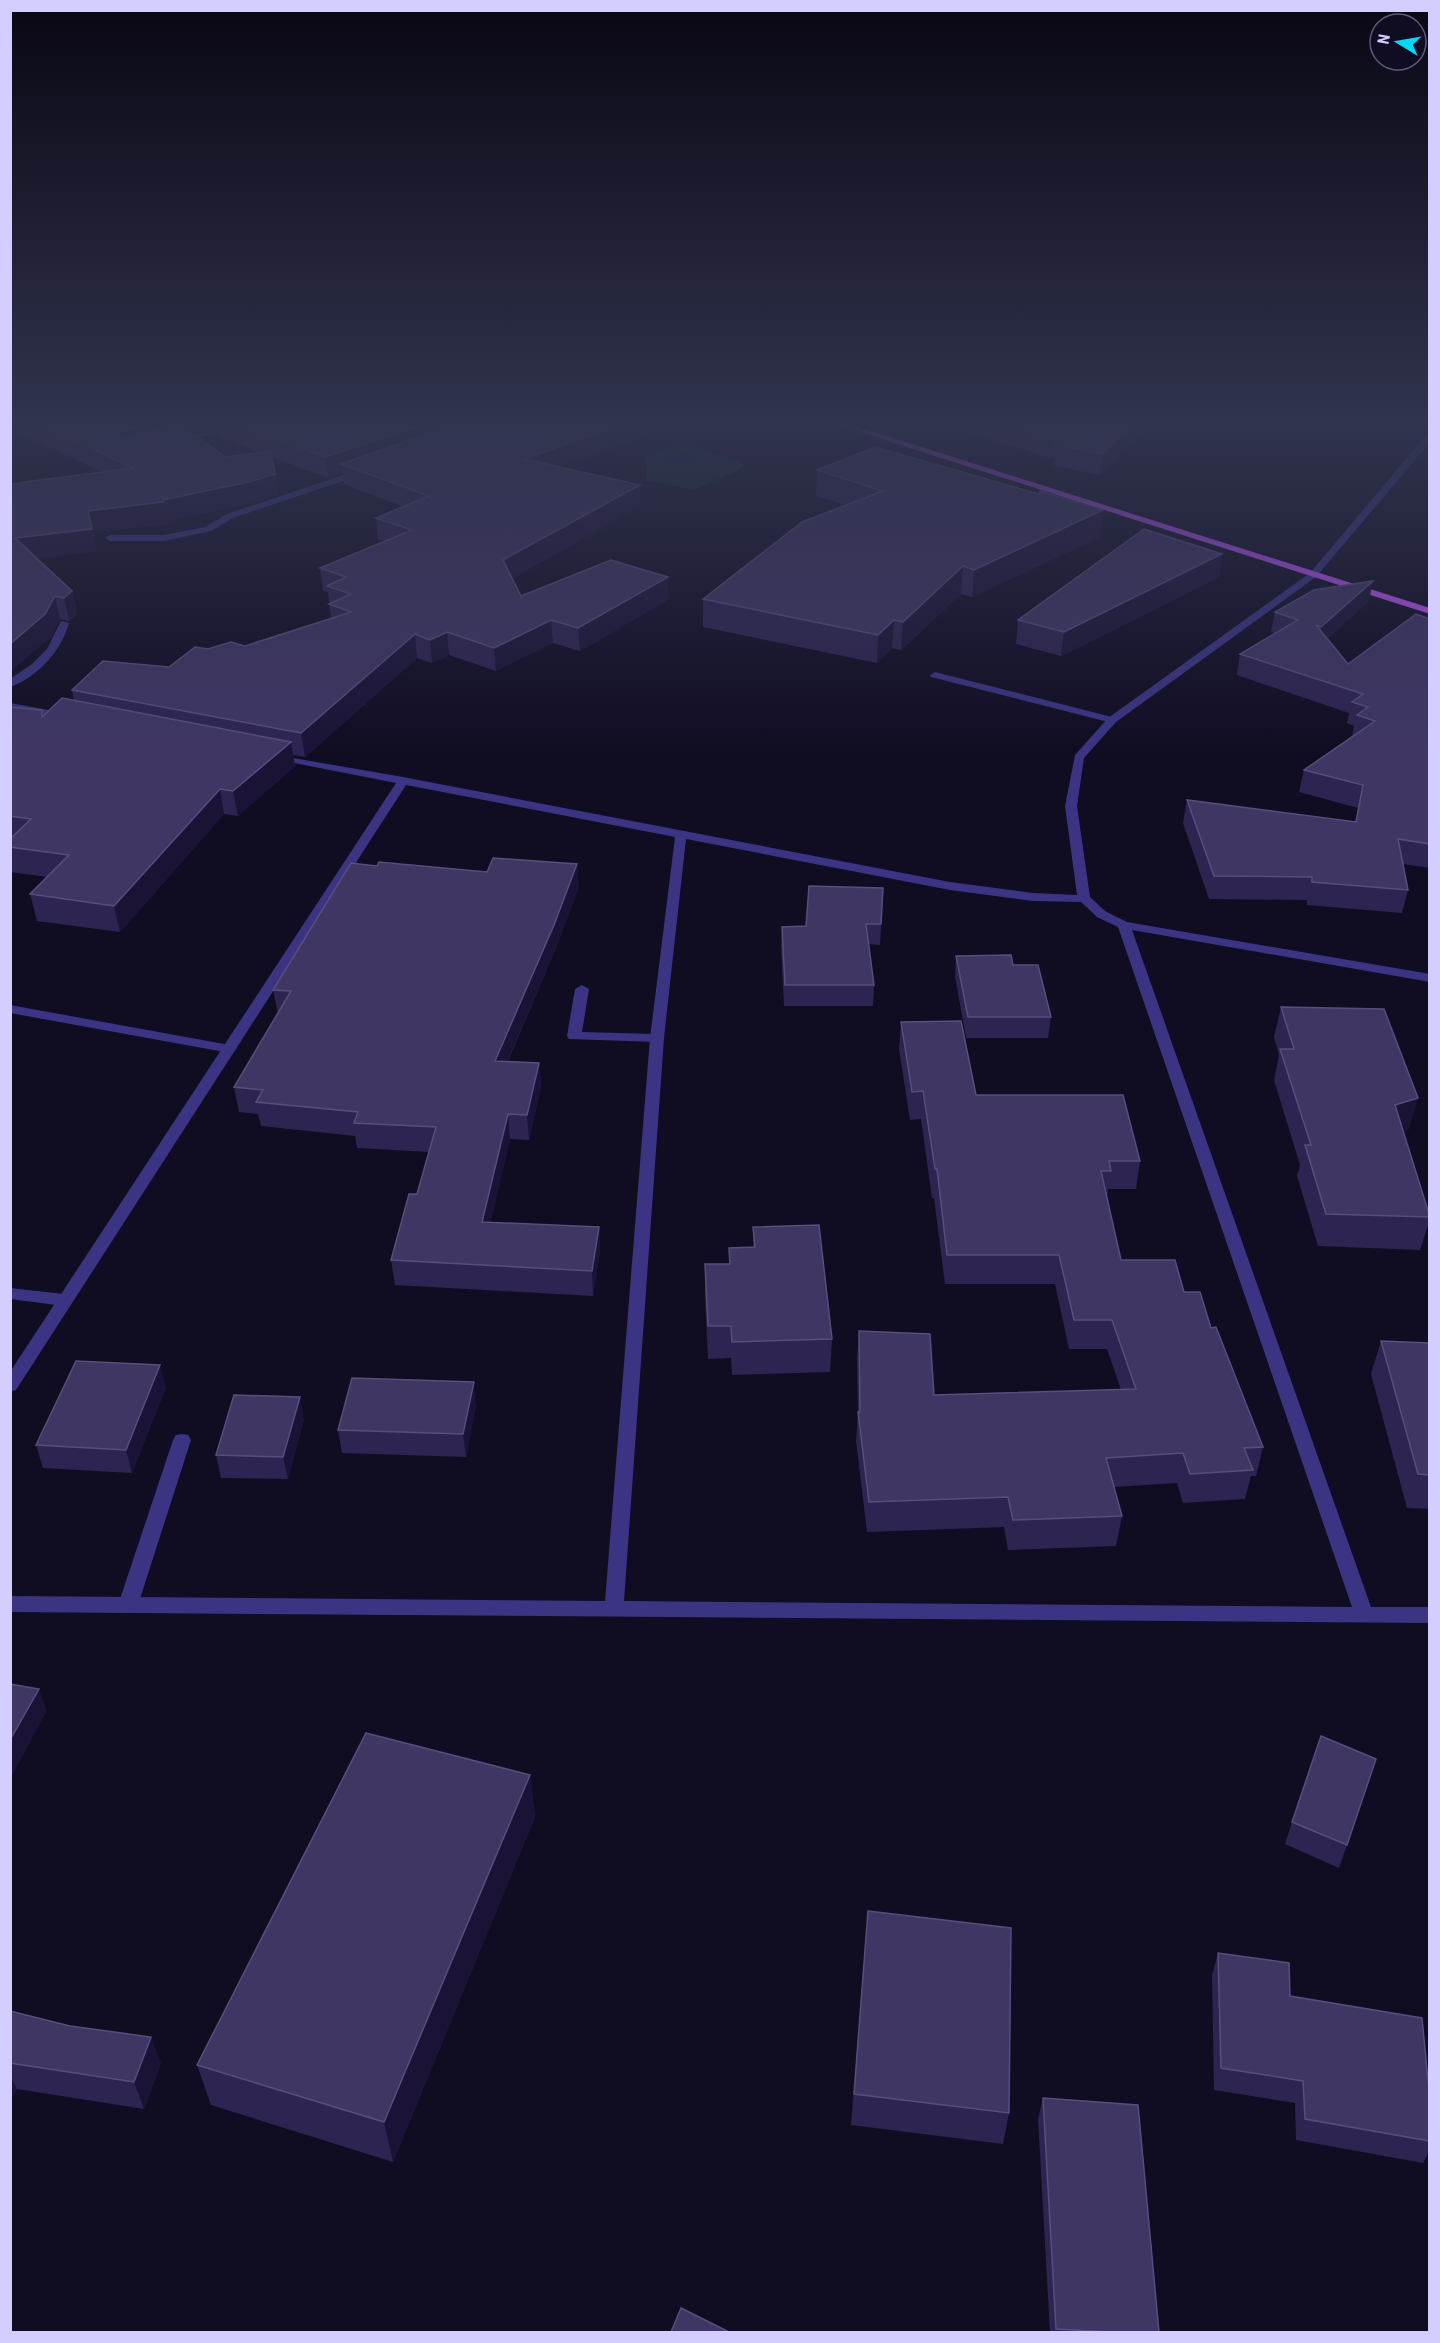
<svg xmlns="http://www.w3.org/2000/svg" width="1440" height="2343" font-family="'Roboto Condensed',sans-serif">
<rect width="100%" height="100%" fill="#100c22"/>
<path fill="#0f2c2c" d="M 687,446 L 739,461 L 743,465 L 735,472 L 694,490 L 647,480 L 646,458 L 667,448 Z"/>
<path fill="#071a40" d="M 679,453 L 689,453 L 698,458 C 690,467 673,466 664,460 L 666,456 Z"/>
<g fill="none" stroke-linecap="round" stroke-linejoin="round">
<g fill="#3a3483" fill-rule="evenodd">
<path d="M 213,426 L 221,426 L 223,430 L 183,444 L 176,442 L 214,429 Z"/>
<path d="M 361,469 L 364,470 L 364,474 L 233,518 L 211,531 L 164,541 L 110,541 L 105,538 L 110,535 L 164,535 L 205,527 L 227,514 Z"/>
<path d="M 61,621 L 69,623 C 61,651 38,677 10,687 L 10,679 L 32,664 L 47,649 Z"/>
<path d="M 935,672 L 1116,718 L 1117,720 L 1112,723 L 931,677 L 930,675 Z"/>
<path d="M 582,985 L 589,989 L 582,1032 L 657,1034 L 664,1038 L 657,1042 L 569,1039 L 567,1036 L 575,989 Z"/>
<path d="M 10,1005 L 230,1045 L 237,1049 L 230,1053 L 10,1013 Z"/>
<path d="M 10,1288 L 64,1294 L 70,1296 L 72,1300 L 70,1304 L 64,1306 L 10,1299 Z"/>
<path d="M 182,1434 L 188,1435 L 191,1440 L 138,1605 L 135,1610 L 128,1613 L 121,1610 L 118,1605 L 173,1440 L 176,1435 Z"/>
</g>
<g fill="#3a3483" fill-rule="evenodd">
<path d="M 1427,434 L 1430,434 L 1430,442 L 1316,577 L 1116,722 L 1084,758 L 1077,806 L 1090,897 L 1105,911 L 1127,922 L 1430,974 L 1430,982 L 1132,930 L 1371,1607 L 1430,1607 L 1430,1623 L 10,1612 L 10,1596 L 605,1601 L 650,1038 L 675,837 L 406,785 L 16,1390 L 10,1392 L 10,1372 L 396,783 L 274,759 L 270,758 L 270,754 L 403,777 L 950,882 L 1033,893 L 1077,895 L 1065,806 L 1075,755 L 1108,718 L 1310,573 ZM 686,839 L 950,890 L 1033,901 L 1081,902 L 1097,917 L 1118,927 L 1352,1607 L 624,1601 L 664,1038 Z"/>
<path d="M 10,703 L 65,713 L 70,716 L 65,719 L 10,709 Z"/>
</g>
<path fill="#c454ff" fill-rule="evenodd" d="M 841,426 L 855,426 L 1430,608 L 1430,614 Z"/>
</g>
<g fill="#2e2451">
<path d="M 18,426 L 183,426 L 225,457 L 260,452 L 218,436 L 216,426 L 651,426 L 651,434 L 560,467 L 641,506 L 512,578 L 521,596 L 669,599 L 580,651 L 553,643 L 496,671 L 449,655 L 432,663 L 417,658 L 305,757 L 293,755 L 295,766 L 238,816 L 224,814 L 120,932 L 37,921 L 30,894 L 48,877 L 10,872 L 10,707 L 42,710 L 44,716 L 74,701 L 72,690 L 169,667 L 208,649 L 245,646 L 331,618 L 328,592 L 323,591 L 320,568 L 384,541 L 378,540 L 376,518 L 404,507 L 344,484 L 343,473 L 328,478 L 272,457 L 278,494 L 257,502 L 167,521 L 168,524 L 93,532 L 96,551 L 36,558 L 72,591 L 77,614 L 69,621 L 60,619 L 51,637 L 10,484 L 103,472 L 19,433 Z"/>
<path d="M 193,426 L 212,426 L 212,428 L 203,430 Z"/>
<path d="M 1149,426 L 1099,475 L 1053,465 L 1054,459 L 951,427 Z"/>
<path d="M 817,470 L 1100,537 L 972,597 L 961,594 L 901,650 L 892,648 L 877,663 L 703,627 L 703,599 L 846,505 L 816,496 Z"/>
<path d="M 1222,554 L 1219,577 L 1061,656 L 1016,644 L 1018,620 Z"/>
<path d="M 1369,601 L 1327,639 L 1348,664 L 1430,619 L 1430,868 L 1403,864 L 1408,890 L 1402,913 L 1307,905 L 1307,900 L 1209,899 L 1183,823 L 1187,800 L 1355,822 L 1358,808 L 1299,792 L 1304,770 L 1352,736 L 1354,726 L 1347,723 L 1349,713 L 1237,675 L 1240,654 L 1275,634 L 1271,632 L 1275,612 Z"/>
<path d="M 579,887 L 556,948 L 508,1061 L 539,1063 L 541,1087 L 529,1140 L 510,1139 L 490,1223 L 599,1227 L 600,1252 L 593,1296 L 395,1285 L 391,1260 L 417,1194 L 429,1152 L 357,1148 L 355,1136 L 261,1126 L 258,1114 L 239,1112 L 234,1087 L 278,1014 L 273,990 Z"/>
<path d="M 883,888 L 880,945 L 869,944 L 874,985 L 873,1006 L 784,1006 L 781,947 L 782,927 L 806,926 Z"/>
<path d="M 956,956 L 1013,965 L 1051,1017 L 1048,1038 L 966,1038 L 955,976 Z"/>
<path d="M 1281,1007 L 1409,1129 L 1403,1131 L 1430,1215 L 1430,1219 L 1420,1250 L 1318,1246 L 1297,1176 L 1300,1165 L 1274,1080 L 1279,1055 L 1274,1037 Z"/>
<path d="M 901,1022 L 976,1095 L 1140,1161 L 1136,1189 L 1108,1189 L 1107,1199 L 1121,1260 L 1184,1292 L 1211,1328 L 1263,1447 L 1256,1476 L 1251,1476 L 1245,1499 L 1183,1503 L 1177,1483 L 1114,1487 L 1122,1516 L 1116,1546 L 1008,1550 L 1004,1527 L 867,1532 L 856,1441 L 858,1412 L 857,1361 L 859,1331 L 934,1395 L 1121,1390 L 1107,1349 L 1069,1349 L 1055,1284 L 945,1284 L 934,1198 L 932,1198 L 921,1119 L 910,1120 L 899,1049 Z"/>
<path d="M 753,1227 L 832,1339 L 830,1372 L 732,1375 L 731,1358 L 708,1359 L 705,1297 L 705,1264 L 729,1264 L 729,1248 L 753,1247 Z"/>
<path d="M 1381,1341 L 1430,1343 L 1430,1509 L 1407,1508 L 1371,1374 Z"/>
<path d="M 166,1387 L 132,1473 L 43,1468 L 36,1445 Z"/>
<path d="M 476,1405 L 466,1457 L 342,1453 L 338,1430 Z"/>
<path d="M 304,1419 L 288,1479 L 221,1478 L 216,1455 Z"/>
<path d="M 530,1775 L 535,1817 L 393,2162 L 211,2105 L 197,2065 Z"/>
<path d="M 1292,1822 L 1347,1845 L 1339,1868 L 1285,1844 Z"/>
<path d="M 868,1911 L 1009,2113 L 1003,2144 L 851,2125 Z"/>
<path d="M 1218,1953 L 1290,1996 L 1430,2101 L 1430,2150 L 1423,2163 L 1296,2140 L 1295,2103 L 1214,2090 L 1212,1975 Z"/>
<path d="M 10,2011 L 161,2063 L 144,2109 L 17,2089 L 10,2101 Z"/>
<path d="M 1043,2098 L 1159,2332 L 1050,2332 L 1038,2119 Z"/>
</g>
<g fill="#1a1336">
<path d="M 140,426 L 173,426 L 122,456 L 118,436 L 119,432 Z"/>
<path d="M 202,426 L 212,426 L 212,428 L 203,430 Z"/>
<path d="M 420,426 L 481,426 L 341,464 L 343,473 L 328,478 L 325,457 Z"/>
<path d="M 616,426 L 651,426 L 651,434 L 526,479 L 524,459 Z"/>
<path d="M 1130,426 L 1149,426 L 1099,475 L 1102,454 Z"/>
<path d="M 275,474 L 278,494 L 257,502 L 167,521 L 168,524 L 93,532 L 96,551 L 20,560 L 15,538 L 88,511 L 163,500 Z"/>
<path d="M 640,485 L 641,506 L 504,582 L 503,560 Z"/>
<path d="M 1103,510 L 1100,537 L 972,597 L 974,570 Z"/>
<path d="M 1222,554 L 1219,577 L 1061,656 L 1064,632 Z"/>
<path d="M 963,566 L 961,594 L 901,650 L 903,622 Z"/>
<path d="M 668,577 L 669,599 L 580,651 L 578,628 Z"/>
<path d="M 1373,581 L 1369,601 L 1317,648 L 1321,627 Z"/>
<path d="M 72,591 L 77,614 L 69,621 L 64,598 Z"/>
<path d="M 55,596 L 60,619 L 51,637 L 10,672 L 10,644 Z"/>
<path d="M 551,620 L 553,643 L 496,671 L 494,648 Z"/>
<path d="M 894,620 L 892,648 L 877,663 L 878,635 Z"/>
<path d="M 447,632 L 449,655 L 432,663 L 430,640 Z"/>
<path d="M 415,634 L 417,658 L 305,757 L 301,733 Z"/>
<path d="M 291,742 L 295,766 L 238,816 L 233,791 Z"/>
<path d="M 220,789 L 224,814 L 120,932 L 114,906 Z"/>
<path d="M 577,864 L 579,887 L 556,948 L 497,1085 L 495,1061 Z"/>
<path d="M 539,1063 L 541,1087 L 529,1140 L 527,1115 Z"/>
<path d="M 1418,1098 L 1409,1129 L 1387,1137 L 1395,1105 Z"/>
<path d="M 508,1114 L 510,1139 L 485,1248 L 482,1222 Z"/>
<path d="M 599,1227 L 600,1252 L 593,1296 L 592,1271 Z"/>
<path d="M 160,1365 L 166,1387 L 132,1473 L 126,1450 Z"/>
<path d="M 474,1382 L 476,1405 L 466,1457 L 463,1434 Z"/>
<path d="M 300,1397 L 304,1419 L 288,1479 L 283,1457 Z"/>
<path d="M 39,1689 L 47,1711 L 10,1779 L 10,1740 Z"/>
<path d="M 530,1775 L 535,1817 L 393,2162 L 384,2122 Z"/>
<path d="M 151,2037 L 161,2063 L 144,2109 L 134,2082 Z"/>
<path d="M 10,2075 L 17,2089 L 10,2101 Z"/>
</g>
<g fill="#3f3664" stroke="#574e7c" stroke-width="1.5">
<path d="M 44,426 L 140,426 L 119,432 L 118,436 L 124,438 L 174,426 L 183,426 L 225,457 L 271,451 L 275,474 L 253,481 L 163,500 L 164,502 L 88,511 L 92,529 L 15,538 L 72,591 L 64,598 L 55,596 L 45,614 L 10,644 L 10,484 L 134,468 Z"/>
<path d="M 242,426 L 420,426 L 325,457 Z"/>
<path d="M 449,426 L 616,426 L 524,459 L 640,485 L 503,560 L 521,596 L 611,560 L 668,577 L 578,628 L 551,620 L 494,648 L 447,632 L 430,640 L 415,634 L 301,733 L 72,690 L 103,661 L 169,667 L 195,647 L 208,649 L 231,642 L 245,646 L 351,612 L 329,604 L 351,594 L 327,586 L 346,577 L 320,568 L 412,530 L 376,518 L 429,496 L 341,464 Z"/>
<path d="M 1017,426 L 1130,426 L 1102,454 L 1055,444 L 1057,439 Z"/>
<path d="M 875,447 L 1039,494 L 1040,491 L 1103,510 L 974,570 L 963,566 L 903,622 L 894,620 L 878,635 L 703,599 L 802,522 L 883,491 L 817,470 Z"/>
<path d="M 1144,529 L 1222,554 L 1064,632 L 1018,620 Z"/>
<path d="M 1373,581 L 1321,627 L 1316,625 L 1348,664 L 1416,614 L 1430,619 L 1430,698 L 1429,698 L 1430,699 L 1430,844 L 1398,839 L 1408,890 L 1312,882 L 1312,877 L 1214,876 L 1187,800 L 1356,822 L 1363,785 L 1304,770 L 1375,721 L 1357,715 L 1368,707 L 1352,702 L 1363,694 L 1240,654 L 1298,620 L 1275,612 L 1314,590 Z"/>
<path d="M 62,698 L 291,742 L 233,791 L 220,789 L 114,906 L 30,894 L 69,855 L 10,847 L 10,839 L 31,819 L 10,816 L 10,707 L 42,710 L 42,717 Z"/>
<path d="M 493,858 L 577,864 L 554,925 L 495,1061 L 539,1063 L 527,1115 L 508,1114 L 482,1222 L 599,1227 L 592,1271 L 391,1260 L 409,1194 L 417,1194 L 436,1127 L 354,1123 L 358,1112 L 256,1102 L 263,1090 L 234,1087 L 291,991 L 273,990 L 351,863 L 377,866 L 379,862 L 487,872 Z"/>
<path d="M 809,886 L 883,888 L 881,924 L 866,924 L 874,985 L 785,985 L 782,927 L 806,926 Z"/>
<path d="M 1011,955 L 1013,965 L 1038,965 L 1051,1017 L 968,1017 L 956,956 Z"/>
<path d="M 1281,1007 L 1384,1009 L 1418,1098 L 1395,1105 L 1430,1217 L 1326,1214 L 1305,1145 L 1311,1145 L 1280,1049 L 1294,1049 Z"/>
<path d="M 961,1021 L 976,1095 L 1123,1095 L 1140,1161 L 1109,1161 L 1111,1171 L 1101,1171 L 1121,1260 L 1175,1260 L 1184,1292 L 1200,1292 L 1211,1328 L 1216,1327 L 1263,1447 L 1244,1448 L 1253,1470 L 1190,1474 L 1183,1453 L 1106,1458 L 1122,1516 L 1013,1520 L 1008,1497 L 869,1502 L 858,1412 L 860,1412 L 859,1331 L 930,1334 L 934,1395 L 1136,1389 L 1112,1320 L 1074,1320 L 1059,1255 L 947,1255 L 937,1169 L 935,1169 L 923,1091 L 912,1092 L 901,1022 Z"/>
<path d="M 819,1225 L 832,1339 L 732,1342 L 731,1326 L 708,1326 L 705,1264 L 730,1264 L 729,1248 L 755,1247 L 753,1227 Z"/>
<path d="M 1381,1341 L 1430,1343 L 1430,1475 L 1418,1474 Z"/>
<path d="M 76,1361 L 160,1365 L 126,1450 L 36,1445 Z"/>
<path d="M 352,1378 L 474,1382 L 463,1434 L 338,1430 Z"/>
<path d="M 234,1395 L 300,1397 L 283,1457 L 216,1455 Z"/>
<path d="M 10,1684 L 39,1689 L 10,1740 Z"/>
<path d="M 366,1733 L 530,1775 L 384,2122 L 197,2065 Z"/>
<path d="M 1321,1736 L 1376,1759 L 1347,1845 L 1292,1822 Z"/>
<path d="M 868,1911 L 1011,1928 L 1009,2113 L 854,2094 Z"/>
<path d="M 1218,1953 L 1289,1963 L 1290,1996 L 1422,2018 L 1430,2101 L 1430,2141 L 1305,2119 L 1303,2081 L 1221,2068 Z"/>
<path d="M 10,2011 L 70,2026 L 151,2037 L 134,2082 L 10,2063 Z"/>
<path d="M 1043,2098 L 1138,2105 L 1159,2332 L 1108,2332 L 1056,2329 Z"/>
<path d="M 681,2308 L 729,2332 L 671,2332 Z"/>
</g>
<linearGradient id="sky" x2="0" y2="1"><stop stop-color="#090713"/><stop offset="0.56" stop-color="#31344f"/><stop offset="1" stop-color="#31344f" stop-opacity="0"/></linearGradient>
<rect width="1440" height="754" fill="url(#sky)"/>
<rect width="1440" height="2343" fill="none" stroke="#d4cdff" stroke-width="24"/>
<g transform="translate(1398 42) rotate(281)"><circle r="28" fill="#100c22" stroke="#5e597a" stroke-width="1.5"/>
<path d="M0-4.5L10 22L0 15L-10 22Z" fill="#00d8f8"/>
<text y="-9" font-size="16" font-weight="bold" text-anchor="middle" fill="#d4cdff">N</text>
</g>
</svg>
